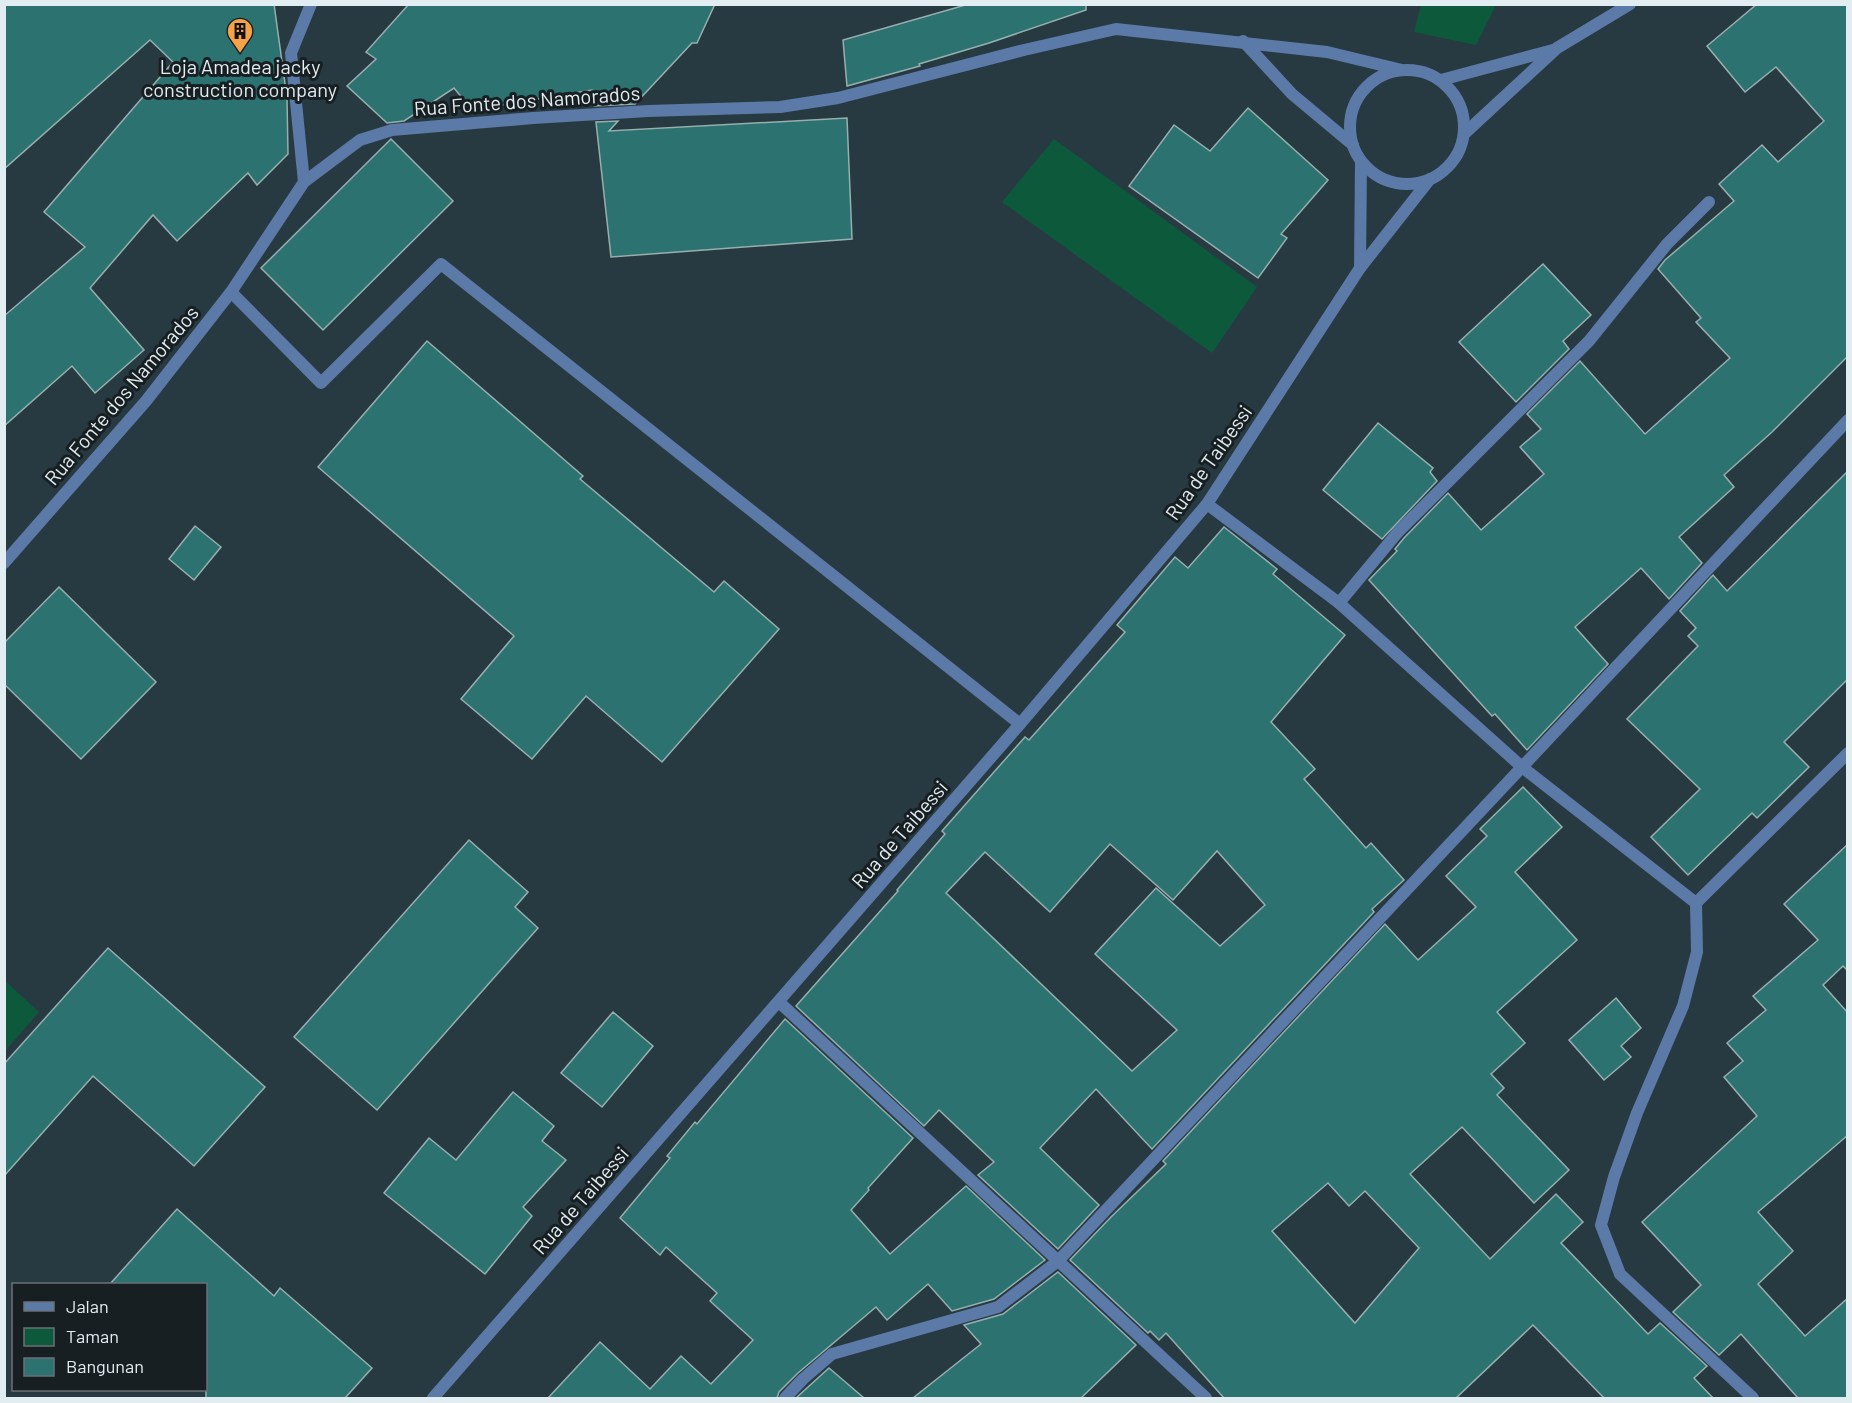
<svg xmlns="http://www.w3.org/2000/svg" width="1852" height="1403" font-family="Barlow,sans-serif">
<rect width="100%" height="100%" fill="#283a41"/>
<g fill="#0d593c">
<path d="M 1421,5 L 1496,4 L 1496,5 L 1476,45 L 1414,32 Z"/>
<path d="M 1054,139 L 1257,287 L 1212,353 L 1002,202 Z"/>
<path d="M 5,981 L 39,1012 L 5,1051 Z"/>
</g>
<g fill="#2b7271" stroke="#97afae" stroke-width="1.5" fill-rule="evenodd">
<path d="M 4,4 L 274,4 L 287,98 L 288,154 L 257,185 L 248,173 L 177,241 L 153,215 L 90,288 L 144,350 L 95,393 L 72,366 L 4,426 L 4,316 L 85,247 L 44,212 L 173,62 L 150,40 L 4,169 Z"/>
<path d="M 409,4 L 715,4 L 697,43 L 692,43 L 635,104 L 594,106 L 592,90 L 472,110 L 454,88 L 404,121 L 387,123 L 347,86 L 376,59 L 366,52 Z"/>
<path d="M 969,4 L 1086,4 L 1086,10 L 989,43 L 919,64 L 920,66 L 847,86 L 843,40 Z"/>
<path d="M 1757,4 L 1848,4 L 1848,356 L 1772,432 L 1724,475 L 1734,487 L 1679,537 L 1702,563 L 1669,599 L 1641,568 L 1575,627 L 1608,664 L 1527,750 L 1495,714 L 1492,716 L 1369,580 L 1397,551 L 1395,549 L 1404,538 L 1448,493 L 1481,530 L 1544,474 L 1520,447 L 1541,429 L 1527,414 L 1580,361 L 1645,434 L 1730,358 L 1696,322 L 1701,318 L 1658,269 L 1665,260 L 1734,201 L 1719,184 L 1762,145 L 1778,162 L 1824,121 L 1776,67 L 1745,92 L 1707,46 Z"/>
<path d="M 1248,108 L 1328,180 L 1281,234 L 1287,238 L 1258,278 L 1129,186 L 1174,125 L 1210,151 Z"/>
<path d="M 847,118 L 852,239 L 611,257 L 596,122 L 618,121 L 609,131 Z"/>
<path d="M 391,139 L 453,201 L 323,330 L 261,268 Z"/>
<path d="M 1543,264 L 1591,315 L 1563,341 L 1569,349 L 1516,402 L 1459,342 Z"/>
<path d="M 427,341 L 583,476 L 580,479 L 714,592 L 724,581 L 779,629 L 662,762 L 586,696 L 532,759 L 461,699 L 514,636 L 318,467 Z"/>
<path d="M 1378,423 L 1433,468 L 1430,472 L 1437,481 L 1382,539 L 1323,490 Z"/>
<path d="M 1848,471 L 1848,679 L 1784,742 L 1809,767 L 1757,818 L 1752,813 L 1688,875 L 1651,837 L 1700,789 L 1627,719 L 1698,646 L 1688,636 L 1696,628 L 1680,611 L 1713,575 L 1727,591 Z"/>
<path d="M 195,526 L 221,547 L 194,580 L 169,559 Z"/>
<path d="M 1224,527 L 1277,569 L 1273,574 L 1345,635 L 1271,722 L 1315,769 L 1304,779 L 1366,848 L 1371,843 L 1404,880 L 1372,909 L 1374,912 L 1152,1149 L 1096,1089 L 1040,1148 L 1099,1205 L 1058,1249 L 978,1175 L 994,1162 L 939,1110 L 924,1126 L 796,1006 L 898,891 L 897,890 L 945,834 L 942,831 L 994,772 L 1025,737 L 1029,740 L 1125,632 L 1117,625 L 1175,557 L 1188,568 ZM 1110,844 L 1173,900 L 1217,851 L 1265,905 L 1220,946 L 1156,888 L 1095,954 L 1177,1030 L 1132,1071 L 946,893 L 985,852 L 1050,912 Z"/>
<path d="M 59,587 L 156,682 L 81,759 L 4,684 L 4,643 Z"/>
<path d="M 1523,787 L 1562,827 L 1515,872 L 1577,940 L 1497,1012 L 1525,1043 L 1491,1074 L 1504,1088 L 1497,1095 L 1569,1170 L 1534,1203 L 1462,1127 L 1410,1174 L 1490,1259 L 1556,1194 L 1583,1222 L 1561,1243 L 1648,1334 L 1660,1323 L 1707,1366 L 1694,1378 L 1713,1398 L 1604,1398 L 1533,1325 L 1456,1398 L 1224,1398 L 1166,1333 L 1159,1340 L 1150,1331 L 1148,1333 L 1070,1260 L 1111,1217 L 1166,1164 L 1163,1161 L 1385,924 L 1418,960 L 1476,907 L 1446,876 L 1487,836 L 1480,829 ZM 1328,1183 L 1349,1206 L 1365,1191 L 1419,1248 L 1355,1323 L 1272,1231 Z"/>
<path d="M 469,840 L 528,892 L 515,907 L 538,928 L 377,1110 L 294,1037 Z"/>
<path d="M 1848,844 L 1848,971 L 1843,966 L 1823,985 L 1848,1013 L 1848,1135 L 1758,1212 L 1793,1251 L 1758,1284 L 1805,1336 L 1848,1298 L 1848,1398 L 1798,1398 L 1741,1334 L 1719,1355 L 1673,1312 L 1701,1285 L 1642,1222 L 1757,1116 L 1724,1077 L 1743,1061 L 1727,1043 L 1766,1010 L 1753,996 L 1818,940 L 1784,904 Z"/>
<path d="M 108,948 L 265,1087 L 194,1166 L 93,1076 L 4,1176 L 4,1064 Z"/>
<path d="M 1616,998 L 1641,1028 L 1621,1046 L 1631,1057 L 1604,1080 L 1569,1040 Z"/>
<path d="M 613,1012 L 653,1046 L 602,1107 L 561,1073 Z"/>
<path d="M 785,1019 L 913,1138 L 868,1188 L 869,1190 L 851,1210 L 890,1254 L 966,1186 L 1045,1260 L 994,1299 L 952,1311 L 928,1284 L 887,1320 L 876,1307 L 798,1373 L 779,1392 L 777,1398 L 548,1398 L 600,1342 L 650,1389 L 681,1356 L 711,1384 L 753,1340 L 710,1301 L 717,1293 L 666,1247 L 660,1255 L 620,1218 L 670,1158 L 667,1156 L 695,1122 L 697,1124 Z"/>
<path d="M 513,1092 L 554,1126 L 542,1141 L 566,1160 L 523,1207 L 532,1216 L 485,1274 L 384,1193 L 429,1138 L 456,1160 Z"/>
<path d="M 177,1209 L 274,1296 L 280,1288 L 372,1368 L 345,1398 L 206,1398 L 206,1284 L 110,1284 Z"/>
<path d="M 1058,1272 L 1136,1345 L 1081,1398 L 913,1398 L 981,1344 L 964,1325 L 1003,1314 Z"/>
<path d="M 829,1368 L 864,1398 L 796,1398 Z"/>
</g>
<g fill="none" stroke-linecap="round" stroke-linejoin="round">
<g stroke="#5b7aa8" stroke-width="12">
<path d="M 231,292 L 321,383 L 441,264 L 1020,724"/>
<path d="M 1207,504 L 1339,603 L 1522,767 L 1696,903 L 1697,952 L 1683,1006 L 1637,1113 L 1614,1177 L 1601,1225 L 1620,1274 L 1753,1398"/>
<path d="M 1339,603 L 1398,532 L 1589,341 L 1667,244 L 1709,202"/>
<path d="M 1696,903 L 1848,753"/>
<path d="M 779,1002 L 1206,1398"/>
<path d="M 785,1398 L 803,1379 L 832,1354 L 998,1307 L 1058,1261 L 1848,420"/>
</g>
<g stroke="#5b7aa8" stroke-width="12">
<path d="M 1243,41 L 1292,94 L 1353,145"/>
<circle cx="1407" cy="127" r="57"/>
<path d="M 1441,80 L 1553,50"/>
<path d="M 1464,134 L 1557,48 L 1630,4"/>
<path d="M 304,182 L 291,53 L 311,4"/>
<path d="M 1360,268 L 1361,162"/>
<path d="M 4,563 L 146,401 L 231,292 L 304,182 L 360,140 L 392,130 L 533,118 L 648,111 L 780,107 L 838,98 L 1024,50 L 1116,29 L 1327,52 L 1402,70"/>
<path d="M 433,1398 L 1020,724 L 1207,504 L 1360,268 L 1430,179"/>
</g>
</g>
<defs>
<g id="building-pin" transform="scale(1.35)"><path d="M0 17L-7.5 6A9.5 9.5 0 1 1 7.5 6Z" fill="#f6a247" stroke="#181f23"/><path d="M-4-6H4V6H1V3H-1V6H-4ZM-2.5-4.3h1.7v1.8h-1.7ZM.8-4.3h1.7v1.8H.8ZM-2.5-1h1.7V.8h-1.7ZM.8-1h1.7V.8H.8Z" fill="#111"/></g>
</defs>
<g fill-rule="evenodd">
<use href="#building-pin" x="240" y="31"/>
</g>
<g text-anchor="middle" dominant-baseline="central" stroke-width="6" stroke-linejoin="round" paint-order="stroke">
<g font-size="20" fill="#e2edf1" stroke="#181f23">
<text x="240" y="66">Loja Amadea jacky<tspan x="240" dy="23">construction company</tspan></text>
</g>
<g font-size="20" fill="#e2edf1" stroke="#181f23">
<text transform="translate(527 100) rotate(-4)">Rua Fonte dos Namorados</text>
<text transform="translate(121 395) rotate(-50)">Rua Fonte dos Namorados</text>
<text transform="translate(1208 462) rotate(-55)">Rua de Taibessi</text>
<text transform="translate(899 834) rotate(-49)">Rua de Taibessi</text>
<text transform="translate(580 1200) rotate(-49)">Rua de Taibessi</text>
</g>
</g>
<rect width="1852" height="1403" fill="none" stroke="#e2edf1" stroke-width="12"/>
<rect x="12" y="1283" width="195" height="108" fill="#181f23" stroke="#697175" stroke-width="1.5"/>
<rect x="24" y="1302" width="30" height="9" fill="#5b7aa8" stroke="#697175" stroke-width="1.5"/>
<text x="66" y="1313" font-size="18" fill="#e2edf1">Jalan</text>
<rect x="24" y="1328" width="30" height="18" fill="#0d593c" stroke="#697175" stroke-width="1.5"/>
<text x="66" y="1343" font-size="18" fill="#e2edf1">Taman</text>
<rect x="24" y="1358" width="30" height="18" fill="#2b7271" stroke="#697175" stroke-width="1.5"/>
<text x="66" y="1373" font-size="18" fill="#e2edf1">Bangunan</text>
</svg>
